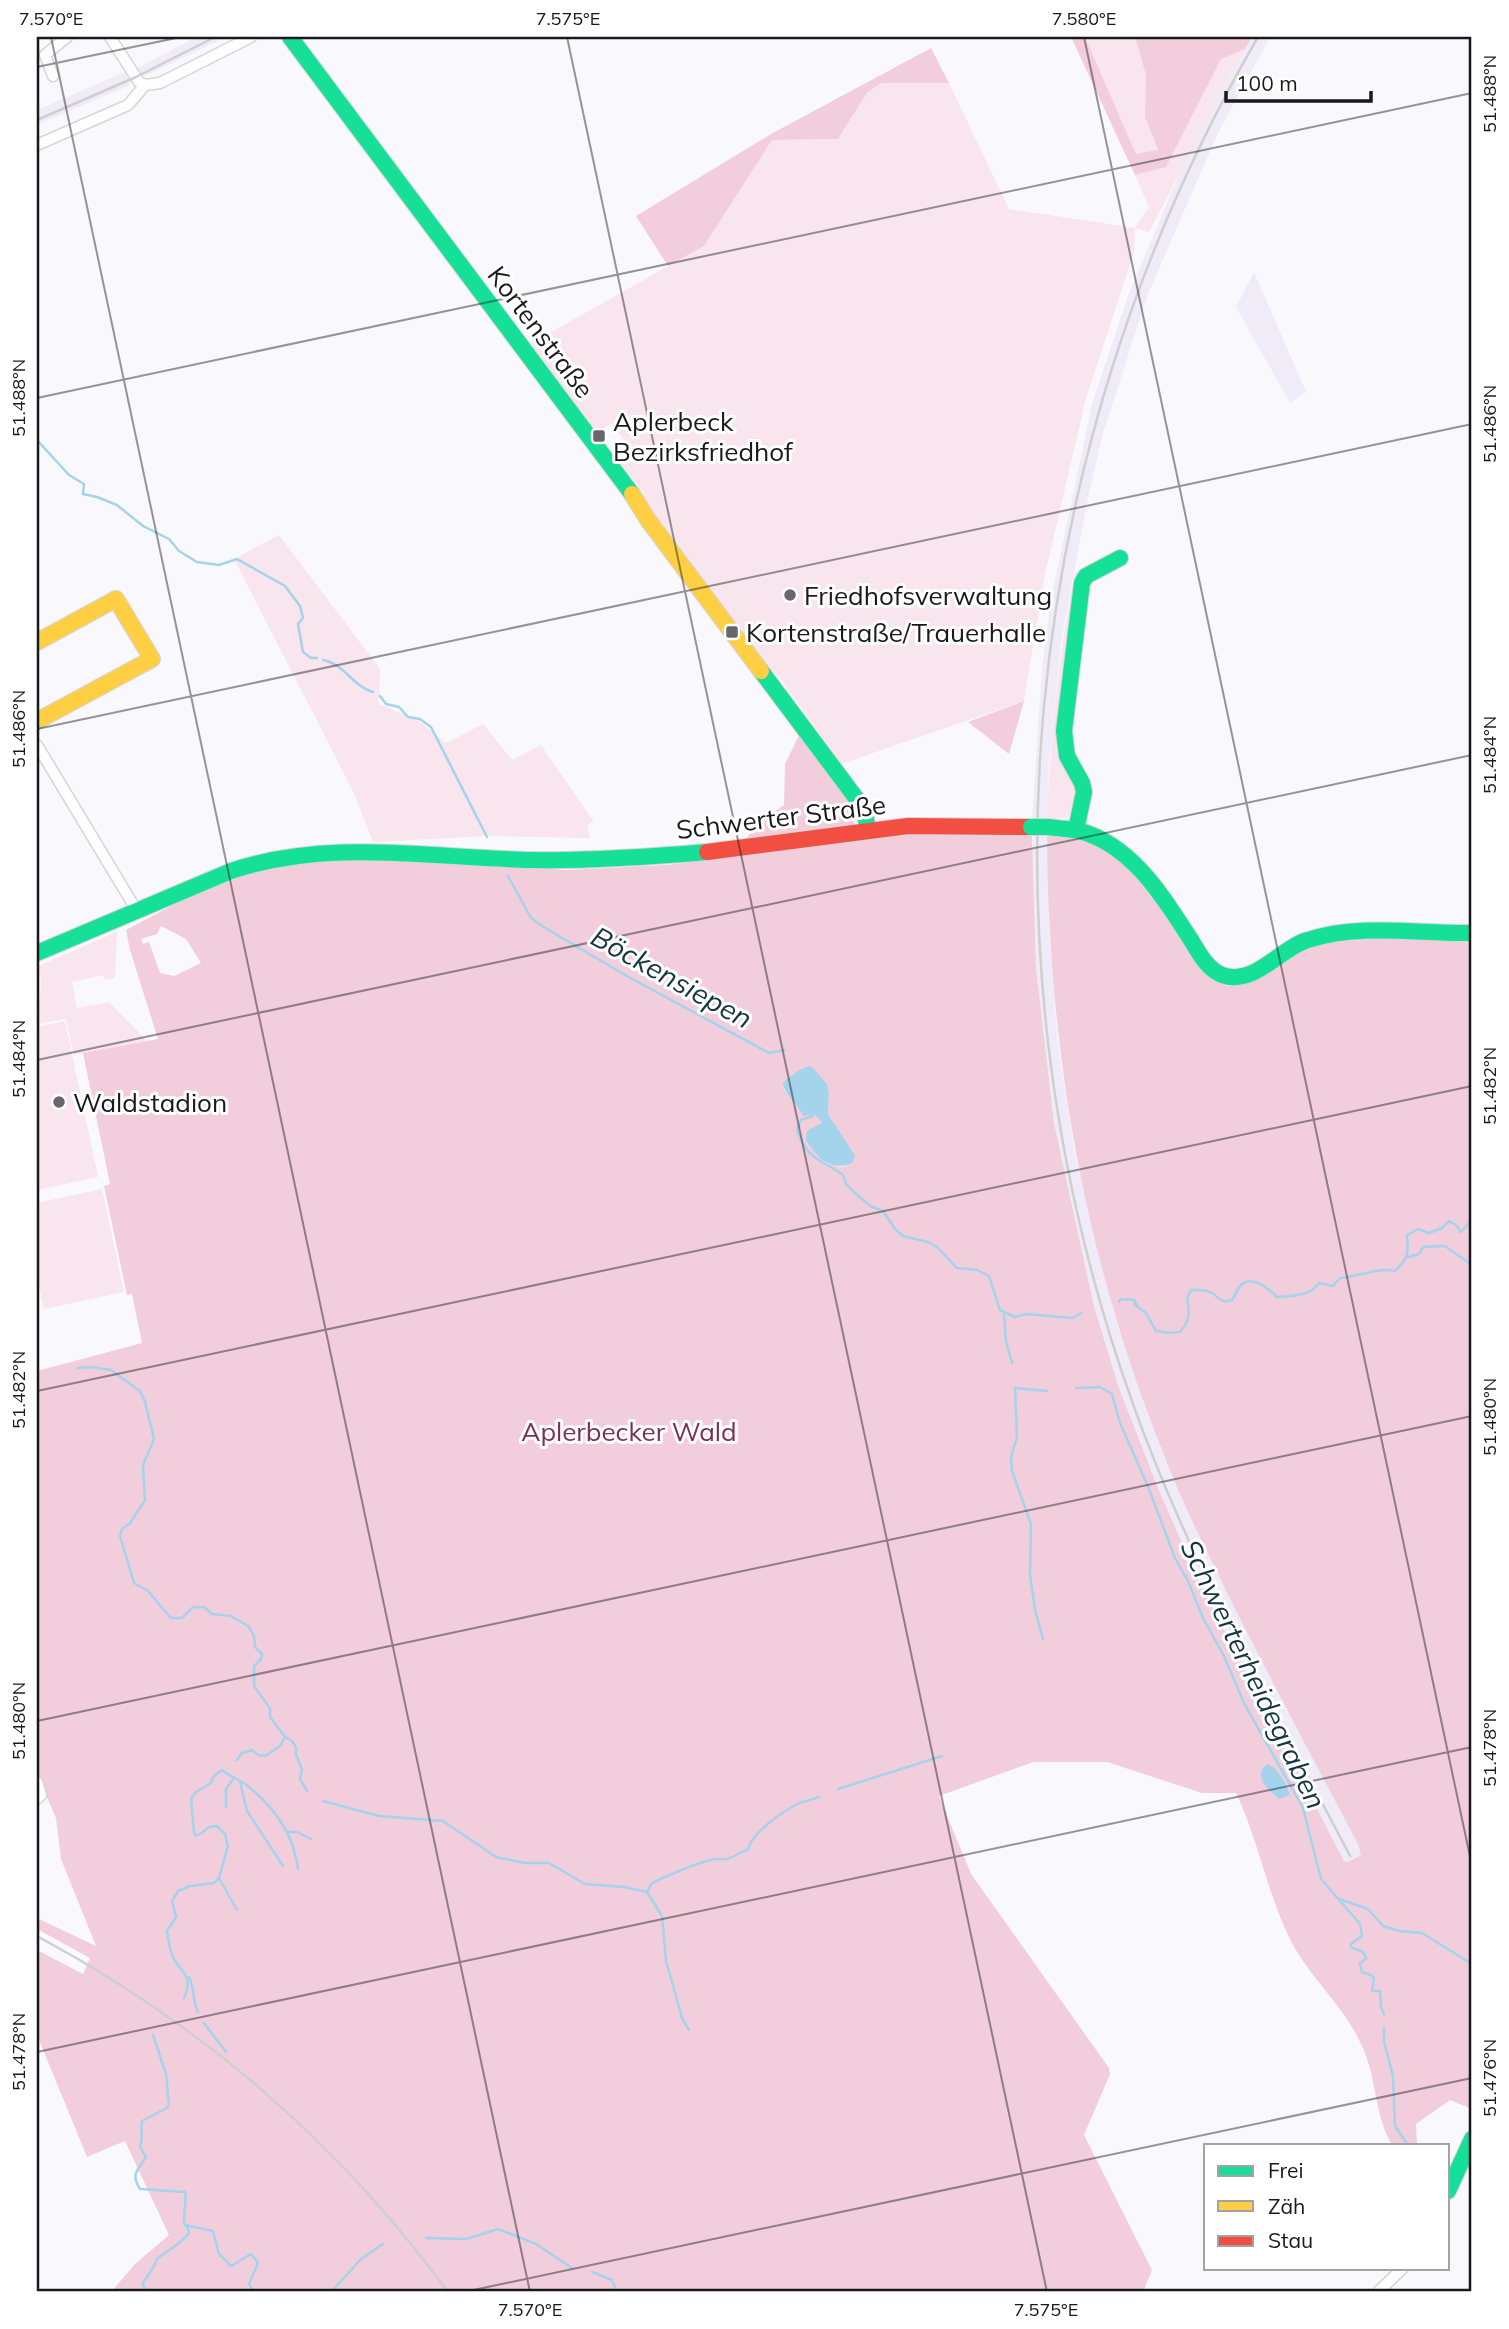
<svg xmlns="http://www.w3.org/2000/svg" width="1509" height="2329" font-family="Mulish,sans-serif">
<rect width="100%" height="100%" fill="#f9f8fd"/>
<g fill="#efecf8">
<path d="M 196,37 L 226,37 L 145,76 L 136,69 Z"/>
<path d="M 1252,37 L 1270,37 L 1218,133 L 1148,294 L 1103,433 L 1088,498 L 1061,642 L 1049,762 L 1047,820 L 1049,932 L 1058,1044 L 1075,1153 L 1114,1313 L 1162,1451 L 1203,1545 L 1359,1844 L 1361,1855 L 1348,1862 L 1344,1861 L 1197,1577 L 1158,1488 L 1119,1388 L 1094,1306 L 1054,1123 L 1036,966 L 1032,820 L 1042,669 L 1051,599 L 1092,404 L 1128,296 L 1187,155 L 1217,101 L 1218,93 Z"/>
<path d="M 127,71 L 130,85 L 37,125 L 37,110 Z"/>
<path d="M 1254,272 L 1306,392 L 1290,403 L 1236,307 Z"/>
</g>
<g fill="#f8e5ed">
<path d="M 1085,37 L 1135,37 L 1146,75 L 1145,117 L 1158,151 L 1136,154 Z"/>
<path d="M 1245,49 L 1218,93 L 1217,101 L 1149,232 L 1135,228 L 1134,252 L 1086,398 L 1044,579 L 1024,701 L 841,764 L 782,680 L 767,666 L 648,508 L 643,492 L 621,464 L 634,454 L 611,423 L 598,433 L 530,344 L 704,246 L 772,140 L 838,139 L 867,93 L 881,83 L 949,83 L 1009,209 L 1135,228 L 1149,207 L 1135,175 L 1166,167 L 1221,58 Z"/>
<path d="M 279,535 L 380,669 L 379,704 L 418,720 L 446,743 L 483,724 L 512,760 L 541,745 L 594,822 L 587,825 L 590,838 L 488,836 L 373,842 L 354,793 L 234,559 Z"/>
<path d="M 1075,572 L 1080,573 L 1061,744 L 1076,782 L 1077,798 L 1075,811 L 1068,817 L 1047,820 C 1050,736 1059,654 1075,572 Z"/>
<path d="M 117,932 L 115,978 L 105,980 L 103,975 L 72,982 L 77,1008 L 109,1002 L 147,1041 L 74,1055 L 66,1019 L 37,1024 C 37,1004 45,985 38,966 Z"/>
<path d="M 65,1021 L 98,1177 L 37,1190 L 37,1027 Z"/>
<path d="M 102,1189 L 124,1292 L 44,1309 L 37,1276 L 37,1203 Z"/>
</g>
<g fill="#f2cedc" fill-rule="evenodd">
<path d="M 1071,37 L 1085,37 L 1136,154 L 1158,150 L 1145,117 L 1146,75 L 1135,37 L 1252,37 L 1245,49 L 1221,59 L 1166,167 L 1135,175 Z"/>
<path d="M 931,48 L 949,83 L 881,83 L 867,93 L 838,139 L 772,140 L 704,246 L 668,266 L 636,216 L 771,134 Z"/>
<path d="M 1024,701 L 1009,754 L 968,722 Z"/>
<path d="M 802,729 L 853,800 L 855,838 L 909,833 L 1032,835 L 1036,967 L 1054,1123 L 1094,1306 L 1119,1388 L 1158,1488 L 1197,1577 L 1344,1861 L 1348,1862 L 1361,1855 L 1358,1844 C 1322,1776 1286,1708 1251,1640 C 1219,1577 1187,1515 1162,1450 C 1083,1252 1048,1048 1047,835 L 1074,836 L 1115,853 L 1148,888 L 1203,973 L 1227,986 L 1246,984 L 1288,956 L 1306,948 L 1328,942 L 1380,939 L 1472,939 L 1472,2109 L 1450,2100 L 1416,2124 L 1417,2145 L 1392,2145 C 1374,2115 1377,2076 1361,2044 C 1344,2006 1311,1979 1292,1943 C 1267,1895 1259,1841 1236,1793 L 1202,1793 L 1107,1762 L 1033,1762 L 939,1796 L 971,1874 L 1109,2068 L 1110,2074 L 1084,2135 L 1152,2270 L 1143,2292 L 111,2292 L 135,2264 L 169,2235 L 125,2141 L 87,2157 L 37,2035 L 37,1950 L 83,1974 L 90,1958 L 37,1929 L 37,1918 L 96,1946 L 61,1859 L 56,1818 L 37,1775 L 37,1371 L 142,1343 L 132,1294 L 127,1295 L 104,1186 L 110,1184 L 83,1053 L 158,1039 L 130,950 L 126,930 L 175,904 L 255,868 L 302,860 L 350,857 L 567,870 L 666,865 L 739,856 C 748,828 761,822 784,805 L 785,764 ZM 161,926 L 186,939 L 201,963 L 174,976 L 160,973 L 149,942 L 143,944 L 141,939 L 157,934 ZM 803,1068 L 829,1094 L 828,1114 L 846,1166 L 839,1167 L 826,1163 L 822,1124 L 818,1115 L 800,1109 L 784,1090 L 792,1075 Z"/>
</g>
<g fill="#a4d3ec">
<path d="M 811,1066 L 827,1084 L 829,1094 L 828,1114 L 855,1156 L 852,1163 C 831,1173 816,1156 806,1140 L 807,1131 L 822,1123 C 817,1114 813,1113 803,1116 C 798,1103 784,1095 783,1083 C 792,1075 799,1068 811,1066 Z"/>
<path d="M 1267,1764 C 1278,1767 1286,1784 1290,1795 L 1279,1799 C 1268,1789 1252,1777 1267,1764 Z"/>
</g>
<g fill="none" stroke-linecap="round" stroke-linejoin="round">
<g stroke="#a4d3ec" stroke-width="2.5">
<path d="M 37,440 L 69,475 L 84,484 L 83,494 L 97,497 L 117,505 L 143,526 L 169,539 L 179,551 L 197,562 L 219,565 L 237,559 L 285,586 L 300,606 L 303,618 L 298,624 L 303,652 L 311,658 L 317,658"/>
<path d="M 323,660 C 345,664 352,686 373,692"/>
<path d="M 380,696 L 386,704 L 399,707 L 408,717 L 420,719 L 431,727 L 487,837"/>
<path d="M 508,876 L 531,918 L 542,926 L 625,975 L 769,1053 L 785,1050"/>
<path d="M 813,1113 L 812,1116 L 801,1120 L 797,1130 C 807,1160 821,1159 843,1175 L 846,1184 L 854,1192 L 870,1206 L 883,1211 L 895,1229 L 903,1236 L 928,1242 L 937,1247 L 957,1268 L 977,1270 L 989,1276 L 1000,1310 L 1015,1317 L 1026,1314 L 1073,1318 L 1081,1313"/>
<path d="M 1408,1257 L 1419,1254 L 1423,1247 L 1445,1246 L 1472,1265"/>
<path d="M 1119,1302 L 1121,1299 L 1134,1300 L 1137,1305"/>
<path d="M 1134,1304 L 1146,1313 L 1156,1331 L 1169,1333 L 1180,1332 C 1190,1321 1190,1312 1187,1298 L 1191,1290 C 1197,1290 1205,1289 1210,1292 C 1220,1297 1220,1304 1232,1300 C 1235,1296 1237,1289 1241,1285 C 1253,1274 1269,1289 1277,1297 C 1291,1296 1311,1296 1319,1283 L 1333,1286 L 1340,1278 C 1358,1277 1378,1267 1395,1271 C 1408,1259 1409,1253 1407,1235 L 1418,1229 L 1429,1233 L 1442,1228 L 1449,1221 L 1456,1225 L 1461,1232 L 1472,1220"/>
<path d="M 1004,1315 L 1006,1341 L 1012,1363"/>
<path d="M 78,1368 L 91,1367 L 111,1370 L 140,1391 L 145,1402 L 154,1439 L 143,1465 L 145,1500 L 130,1523 L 122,1529 L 120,1536 L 134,1583 L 148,1591 L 171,1618 L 182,1618 L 193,1607 L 204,1607 L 212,1614 L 231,1616 L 248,1626 L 254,1636 L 255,1647 L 262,1654 L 261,1659 L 254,1666 L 254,1686 L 270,1708 L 270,1717 L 285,1737 L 292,1741 L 296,1747 L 296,1754 L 302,1770 L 300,1779 L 307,1791"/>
<path d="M 1076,1388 L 1100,1387 L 1112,1394 L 1120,1423 L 1149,1489 L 1175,1558 L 1188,1581 L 1203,1618 L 1224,1656 L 1244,1703 L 1303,1808 L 1321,1879 L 1360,1924 L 1362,1936 L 1351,1944 L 1351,1947 C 1358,1952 1364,1948 1366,1959 L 1360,1963 L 1362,1972 L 1371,1975 L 1374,1978 L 1372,1991 L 1380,1991 L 1381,2007 L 1384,2014"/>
<path d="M 1043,1639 L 1035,1610 L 1030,1574 L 1031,1524 L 1012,1471 L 1011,1457 L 1017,1437 L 1015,1388 L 1047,1391"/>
<path d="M 237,1760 L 242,1753 L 252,1750 L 258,1755 L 265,1756 L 280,1746 L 285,1737"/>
<path d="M 240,1782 L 247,1811 L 283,1866"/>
<path d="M 838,1789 L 942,1756"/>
<path d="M 323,1801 L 379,1816 L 443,1821 L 496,1857 L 525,1863 L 549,1863 L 585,1884 L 624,1887 L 647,1892 L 662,1916 L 666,1961 L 682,2018 L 689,2030"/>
<path d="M 226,1807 L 226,1789 L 234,1778"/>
<path d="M 288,1832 L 297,1832 L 311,1839"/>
<path d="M 219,1878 L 237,1910"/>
<path d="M 647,1892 L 652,1883 C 669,1875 692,1865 710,1860 C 715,1858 722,1860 727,1859 C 734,1857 741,1852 748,1849 C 752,1833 782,1812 797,1804 C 803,1801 812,1800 819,1797"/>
<path d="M 1339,1899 L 1368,1909 L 1383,1926 L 1399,1931 L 1422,1933 L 1472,1964"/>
<path d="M 189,1977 C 194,1984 192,2000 198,2012"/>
<path d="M 184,1998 C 195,1974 179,1973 172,1955 C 169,1947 169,1939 167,1931 L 176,1917 L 172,1901 L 178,1891 L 190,1886 L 214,1883 L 219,1878 L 228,1846 L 225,1834 L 217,1826 L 209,1827 L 202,1833 L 196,1836 L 194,1833 L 191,1799 L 196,1792 L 211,1783 L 214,1776 L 222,1770 C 230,1777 241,1780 249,1787 C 276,1809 294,1835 298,1869"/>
<path d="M 204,2023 L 226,2052"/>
<path d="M 1384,2028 L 1384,2041 L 1393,2076 L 1395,2126 L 1408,2145"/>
<path d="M 153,2035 L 166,2074 L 169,2104 L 167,2108 L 142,2121 C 140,2130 144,2137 140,2146 L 146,2157 C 138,2171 130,2173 140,2189 L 185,2192 C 188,2203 181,2215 185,2225 L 213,2231 L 219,2254 L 231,2266 L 251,2254 L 258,2263 L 249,2284 L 254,2292"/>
<path d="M 426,2238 L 466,2239 L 498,2229 L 536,2244 L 572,2268"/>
<path d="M 592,2272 L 612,2280 L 617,2292"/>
<path d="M 332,2291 L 361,2259 L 383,2244"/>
<path d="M 145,2292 L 143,2283 C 148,2274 154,2269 157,2259 C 168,2250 180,2245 189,2233 L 187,2226"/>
</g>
<g stroke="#d6d5da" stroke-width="13">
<g id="street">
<path d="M 110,37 L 139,82 L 145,85"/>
<path d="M 53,76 L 45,55 L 67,37"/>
<path d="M 145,85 L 160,83 L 251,37"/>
<path d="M 37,145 L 128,105 L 145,85"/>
<path d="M 37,745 L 137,911"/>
<path d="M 37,1782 L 41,1795 L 37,1799"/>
<path d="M 1378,2292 L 1403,2268"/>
</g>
</g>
<g stroke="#d6d5da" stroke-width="18">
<g id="fast">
<path d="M 290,37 L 632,494"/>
<path d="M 761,671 L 859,802 L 865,814 L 868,830"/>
<path d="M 1048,827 C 1058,828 1070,829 1080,831 C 1133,846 1163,897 1191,940 C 1199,953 1207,969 1222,975 C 1254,987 1280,948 1308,940 C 1360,923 1418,934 1472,933"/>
<path d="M 1076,830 L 1084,792 L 1082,783 L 1067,756 L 1064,731 L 1082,583 L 1086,576 L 1120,558"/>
<path d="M 37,953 L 231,871 C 330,838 430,858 532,860 C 590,861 648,857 707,852"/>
<path d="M 1448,2191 L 1472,2139"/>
</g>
</g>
<g stroke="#d6d5da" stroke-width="18">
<g id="slow">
<path d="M 632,494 L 648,520 L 761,671"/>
<path d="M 37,642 L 116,599 L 152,659 L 37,721"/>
</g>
</g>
<g stroke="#d6d5da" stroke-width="18">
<path id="jam" d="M 707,852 L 908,826 L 1031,827"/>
</g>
<use href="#street" stroke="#fefeff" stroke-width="10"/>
<use href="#fast" stroke="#16e098" stroke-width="16"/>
<use href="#slow" stroke="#ffcf43" stroke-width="16"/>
<use href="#jam" stroke="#f24e42" stroke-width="16"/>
<g stroke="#cfcfd0" stroke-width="2.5">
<path d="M 1258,37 C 1017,453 970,950 1133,1404 C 1189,1562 1273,1708 1350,1856"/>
<path d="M 37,120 L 136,77 L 215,37"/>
<path d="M 37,1936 C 202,2025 337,2141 448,2292"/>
</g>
<g stroke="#d6d5da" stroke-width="18" stroke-linecap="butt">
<path id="fast-bridge" d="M 1031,827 L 1048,827"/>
</g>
<use href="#fast-bridge" stroke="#16e098" stroke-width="16"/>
</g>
<path fill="none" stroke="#19181c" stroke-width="2" stroke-opacity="0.45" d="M 51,37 L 530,2292M 567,37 L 1047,2292M 1084,37 L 1472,1866M 37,67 L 181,37M 37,398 L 1472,93M 37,729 L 1472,424M 37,1060 L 1472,755M 37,1391 L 1472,1086M 37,1721 L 1472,1416M 37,2052 L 1472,1747M 464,2292 L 1472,2078"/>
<g fill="#67666b" stroke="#fff" stroke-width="2.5">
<rect x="592" y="429" width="14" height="14" rx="3.5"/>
<circle cx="790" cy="595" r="7"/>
<rect x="725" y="625" width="14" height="14" rx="3.5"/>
<circle cx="59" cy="1102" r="7"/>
</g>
<g text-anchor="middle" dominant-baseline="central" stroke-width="6" stroke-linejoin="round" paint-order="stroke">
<g font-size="26" fill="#19181c" stroke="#fff">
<text transform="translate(541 332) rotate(53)">Kortenstraße</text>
<text transform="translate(781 817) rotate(-7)">Schwerter Straße</text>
</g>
<g font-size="26" fill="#19181c" stroke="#fff" text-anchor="start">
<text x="613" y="421">Aplerbeck<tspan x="613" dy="30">Bezirksfriedhof</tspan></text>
<text x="804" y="595">Friedhofsverwaltung</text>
<text x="746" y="632">Kortenstraße/Trauerhalle</text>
<text x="73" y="1102">Waldstadion</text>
</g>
<g font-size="26" fill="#7c2f50" stroke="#fff">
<text x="629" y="1431">Aplerbecker Wald</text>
</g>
<g font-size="28" font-style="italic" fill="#143442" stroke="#fff">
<text transform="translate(672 977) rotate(29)">Böckensiepen</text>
<text transform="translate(1254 1674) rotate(64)">Schwerterheidegraben</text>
</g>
</g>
<rect width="1509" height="2329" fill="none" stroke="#ffffff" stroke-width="77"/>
<rect x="1204" y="2144" width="245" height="126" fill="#ffffff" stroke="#a3a3a4" stroke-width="2"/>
<rect x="1218" y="2166" width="35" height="10" fill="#16e098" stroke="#a3a3a4" stroke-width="2"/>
<text x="1268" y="2178" font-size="21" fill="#19181c">Frei</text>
<rect x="1218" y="2201" width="35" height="10" fill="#ffcf43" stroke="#a3a3a4" stroke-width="2"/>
<text x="1268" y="2214" font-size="21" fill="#19181c">Zäh</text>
<rect x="1218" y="2236" width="35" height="10" fill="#f24e42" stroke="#a3a3a4" stroke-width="2"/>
<text x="1268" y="2248" font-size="21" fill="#19181c">Stau</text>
<path d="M1226 91v10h145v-10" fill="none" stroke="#19181c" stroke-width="3.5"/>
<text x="1236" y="91" font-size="21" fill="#19181c" stroke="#ffffff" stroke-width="5" paint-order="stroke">100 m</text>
<rect x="38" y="38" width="1432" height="2252" fill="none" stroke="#19181c" stroke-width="2.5"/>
<g font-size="18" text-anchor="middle" fill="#19181c">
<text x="51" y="25">7.570°E</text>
<text x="568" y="25">7.575°E</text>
<text x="1084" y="25">7.580°E</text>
<text transform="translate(1490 94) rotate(-90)" y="6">51.488°N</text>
<text transform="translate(19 398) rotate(-90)" y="6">51.488°N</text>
<text transform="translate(1490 424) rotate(-90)" y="6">51.486°N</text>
<text transform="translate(19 729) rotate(-90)" y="6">51.486°N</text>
<text transform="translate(1490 755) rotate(-90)" y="6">51.484°N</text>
<text transform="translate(19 1059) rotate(-90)" y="6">51.484°N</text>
<text transform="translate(1490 1086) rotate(-90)" y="6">51.482°N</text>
<text transform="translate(19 1390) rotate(-90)" y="6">51.482°N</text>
<text transform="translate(1490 1417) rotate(-90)" y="6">51.480°N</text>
<text transform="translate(19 1721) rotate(-90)" y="6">51.480°N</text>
<text transform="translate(1490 1748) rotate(-90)" y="6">51.478°N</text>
<text transform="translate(19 2052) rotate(-90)" y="6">51.478°N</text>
<text transform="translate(1490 2078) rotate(-90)" y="6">51.476°N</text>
<text x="530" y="2316">7.570°E</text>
<text x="1046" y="2316">7.575°E</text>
</g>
</svg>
